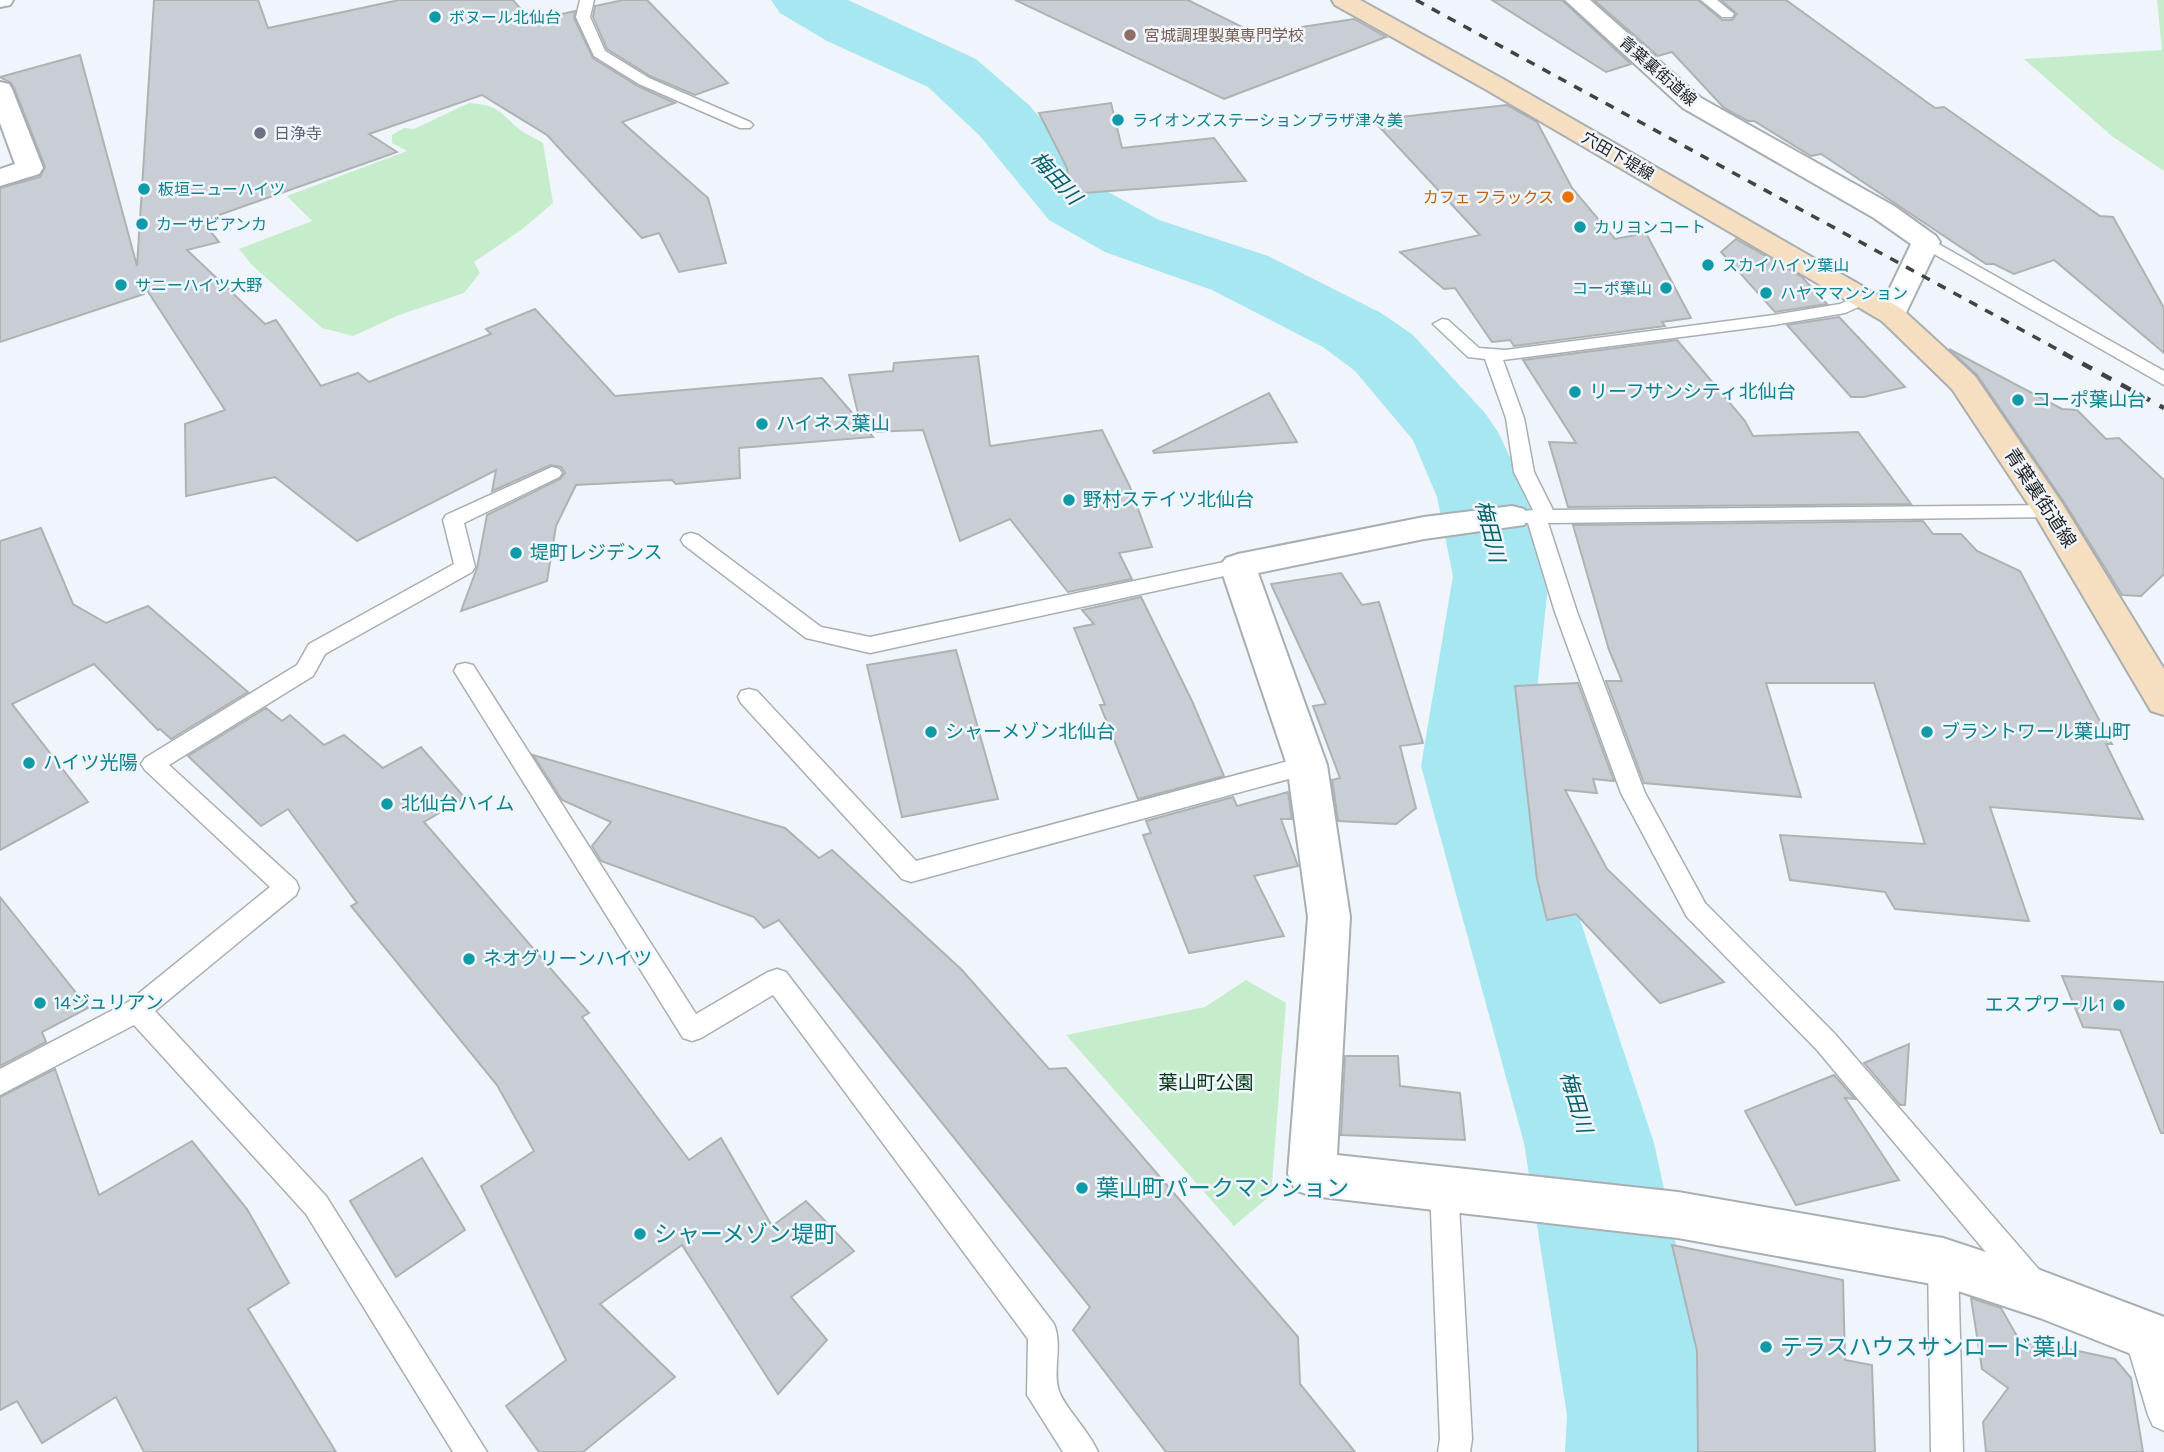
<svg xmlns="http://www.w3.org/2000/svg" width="2164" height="1452" font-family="Karla,'Noto Sans JP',sans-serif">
<rect width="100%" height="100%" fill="#eff5fa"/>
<g fill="#c5eccb">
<path d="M 2157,0 L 2164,0 L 2164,171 L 2113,137 L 2024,59 L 2162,50 Z"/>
<path d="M 469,103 C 493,105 497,108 513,124 C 521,132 533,137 543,143 L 553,203 L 521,230 L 474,262 L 480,273 L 464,293 L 399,315 L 353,336 L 322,328 L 251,264 L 239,249 L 312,221 L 287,196 L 407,151 L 392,143 L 392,135 L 404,128 L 414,129 Z"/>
<path d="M 1246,980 L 1286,1003 L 1271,1195 L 1234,1226 L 1066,1035 L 1205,1007 Z"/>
</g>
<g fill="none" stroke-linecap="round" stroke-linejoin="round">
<path fill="#a6e7f1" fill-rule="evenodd" d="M 771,0 L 848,0 L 976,59 L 1029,105 L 1101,188 L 1159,220 L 1268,256 L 1381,313 L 1413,335 L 1485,413 L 1498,432 L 1529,497 L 1549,576 L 1529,766 L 1654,1143 L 1713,1415 L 1713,1452 L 1565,1452 L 1567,1415 L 1524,1143 L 1421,766 L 1453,576 L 1437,497 L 1413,440 L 1355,371 L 1323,347 L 1212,290 L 1105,252 L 1049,220 L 979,135 L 928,87 L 827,41 L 780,13 Z"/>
</g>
<g fill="#c8ced3" stroke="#adb2b7" stroke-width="2">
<path d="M 154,0 L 258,0 L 268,28 L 399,0 L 513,0 L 531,21 L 575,11 L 574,18 L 593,58 L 638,86 L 675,103 L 622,122 L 708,198 L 726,263 L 679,272 L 659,233 L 642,238 L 547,135 L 482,95 L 369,134 L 397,152 L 202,221 L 219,242 L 187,250 L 265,324 L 276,320 L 321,386 L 358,373 L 369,382 L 491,334 L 486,329 L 535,309 L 615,396 L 822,378 L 860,422 L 849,375 L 893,371 L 894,363 L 978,356 L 990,446 L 1102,430 L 1130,487 L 1152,547 L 1119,553 L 1132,579 L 1068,592 L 1010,519 L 960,541 L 923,430 L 869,432 L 873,437 L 739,448 L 740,478 L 676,484 L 672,480 L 576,485 L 556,526 L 547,581 L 461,611 L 477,568 L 487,515 L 560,479 L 565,473 L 561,467 L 551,465 L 492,491 L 496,470 L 357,541 L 275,477 L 186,496 L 185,424 L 225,410 L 141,281 L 144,294 L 0,342 L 0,188 L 40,177 L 45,167 L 14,88 L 11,83 L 0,77 L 80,55 L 137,266 Z"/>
<path d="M 623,0 L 647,0 L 728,83 L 695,95 L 650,76 L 607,49 L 593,17 L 595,6 Z"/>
<path d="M 1015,0 L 1188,0 L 1256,34 L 1354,19 L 1386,37 L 1224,99 Z"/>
<path d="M 1492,0 L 1562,0 L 1631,64 L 1606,72 Z"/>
<path d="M 1594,0 L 1698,0 L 1722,20 L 1732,20 L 1737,14 L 1721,0 L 1786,0 L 1935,108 L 1944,107 L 2100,216 L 2113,217 L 2164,308 L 2164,353 L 2054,260 L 2014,274 L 1994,264 L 1986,264 L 1821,154 L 1811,156 L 1754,121 L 1748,121 L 1724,108 L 1672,52 L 1658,56 Z"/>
<path d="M 1111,103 L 1122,148 L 1214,138 L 1246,181 L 1070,194 L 1067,168 L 1039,113 Z"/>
<path d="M 1507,105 L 1537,122 L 1572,188 L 1615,239 L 1646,233 L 1691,318 L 1662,322 L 1665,326 L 1514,346 L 1510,340 L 1492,342 L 1455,288 L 1444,289 L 1400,252 L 1480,235 L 1373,120 Z"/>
<path d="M 1736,239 L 1802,277 L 1827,304 L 1775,312 L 1721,252 Z"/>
<path d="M 1839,317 L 1905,387 L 1864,397 L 1851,397 L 1787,325 Z"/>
<path d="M 1677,340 L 1745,421 L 1753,436 L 1858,432 L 1911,504 L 1568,507 L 1549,442 L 1576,443 L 1523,360 Z"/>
<path d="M 1949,349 L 2062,409 L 2077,410 L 2106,439 L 2119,438 L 2164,480 L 2164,574 L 2141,596 L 2122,595 L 2064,502 L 1977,375 Z"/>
<path d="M 1269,393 L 1297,442 L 1154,453 L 1153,451 Z"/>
<path d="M 1923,521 L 1933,534 L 1961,534 L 1977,551 L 2020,571 L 2112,744 L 2106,744 L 2143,819 L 1990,807 L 2029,921 L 1895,909 L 1885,892 L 1790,880 L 1780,835 L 1925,844 L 1874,683 L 1766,683 L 1801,797 L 1644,783 L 1606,681 L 1622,681 L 1609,650 L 1573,525 Z"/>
<path d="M 41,528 L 73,604 L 106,623 L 148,606 L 248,692 L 171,739 L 160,729 L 158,730 L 94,664 L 12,704 L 88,802 L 0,850 L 0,541 Z"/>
<path d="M 1341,573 L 1362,605 L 1379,602 L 1423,743 L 1400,746 L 1416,808 L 1396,824 L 1338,821 L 1332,780 L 1340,778 L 1313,706 L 1326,704 L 1271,584 Z"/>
<path d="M 1141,597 L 1192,701 L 1224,776 L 1138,799 L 1100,705 L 1105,705 L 1074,628 L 1094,624 L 1082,610 Z"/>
<path d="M 956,650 L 998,799 L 902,817 L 867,665 Z"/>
<path d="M 1578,683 L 1614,781 L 1593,779 L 1597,793 L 1565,790 L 1607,869 L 1724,982 L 1660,1003 L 1576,914 L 1547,920 L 1537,879 L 1515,686 Z"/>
<path d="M 266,708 L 282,721 L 290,715 L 324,745 L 344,735 L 383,768 L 421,747 L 465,798 L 424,822 L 589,1013 L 582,1017 L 689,1160 L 721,1138 L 772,1226 L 806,1201 L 854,1251 L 791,1297 L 827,1340 L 778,1394 L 682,1245 L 600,1304 L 675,1377 L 583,1452 L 539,1452 L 506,1406 L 566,1360 L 481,1186 L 534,1151 L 497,1085 L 351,906 L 357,903 L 288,809 L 261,826 L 188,756 Z"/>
<path d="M 533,755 L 785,828 L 819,858 L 832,850 L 962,970 L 1049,1069 L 1066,1068 L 1298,1337 L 1300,1384 L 1355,1452 L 1166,1452 L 1073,1330 L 1090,1307 L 779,920 L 764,928 L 754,917 L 601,861 L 592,846 L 611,822 L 562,800 Z"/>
<path d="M 1288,792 L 1292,819 L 1281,819 L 1298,866 L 1254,876 L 1284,936 L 1189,953 L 1143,835 L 1151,833 L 1146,821 L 1233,797 L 1237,806 Z"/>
<path d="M 0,897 L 88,1008 L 42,1032 L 46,1042 L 0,1066 Z"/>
<path d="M 2062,976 L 2164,982 L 2164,1133 L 2161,1133 L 2120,1030 L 2083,1027 Z"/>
<path d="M 1909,1044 L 1905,1105 L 1900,1105 L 1864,1063 Z"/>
<path d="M 1345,1056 L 1398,1056 L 1400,1086 L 1460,1093 L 1465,1140 L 1341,1135 Z"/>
<path d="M 55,1069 L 99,1195 L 192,1141 L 247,1209 L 289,1283 L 248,1309 L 336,1452 L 144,1452 L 116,1397 L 42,1443 L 17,1401 L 0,1410 L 0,1097 Z"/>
<path d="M 1834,1075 L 1855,1099 L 1845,1098 L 1899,1180 L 1796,1205 L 1745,1111 Z"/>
<path d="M 422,1158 L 465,1230 L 396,1277 L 350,1201 Z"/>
<path d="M 1672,1245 L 1843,1280 L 1845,1360 L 1872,1365 L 1875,1452 L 1698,1452 L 1697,1351 Z"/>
<path d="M 1971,1298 L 2001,1308 L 2018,1338 L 2115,1359 L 2131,1378 L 2143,1452 L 1986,1452 L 1983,1422 L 2008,1388 L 1982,1369 Z"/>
</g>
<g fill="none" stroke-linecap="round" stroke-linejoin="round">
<g stroke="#a9aeb3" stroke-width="3">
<g id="lane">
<path d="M 580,0 L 594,0 L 590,17 L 605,51 L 649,78 L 750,122 L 753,125 L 750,128 L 740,128 L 639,84 L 594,56 L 576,17 Z"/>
<path d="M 1701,0 L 1717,0 L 1734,14 L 1732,17 L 1722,17 Z"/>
<path d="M 1926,237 L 2164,371 L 2164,385 L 1920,246 L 1918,242 Z"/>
<path d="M 1864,293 L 1873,298 L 1870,302 L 1845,313 L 1774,325 L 1503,360 L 1524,418 L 1534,472 L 1553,510 L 2050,505 L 2057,506 L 2060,511 L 2057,516 L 2050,517 L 1548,523 L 1577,612 L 1645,793 L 1705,903 L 1835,1034 L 2042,1273 L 2046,1283 L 2042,1293 L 2031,1297 L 2020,1293 L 1817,1050 L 1687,917 L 1621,793 L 1555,612 L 1528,523 L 1514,522 L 1511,517 L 1514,512 L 1533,510 L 1514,472 L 1506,418 L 1485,359 L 1468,357 L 1433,324 L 1442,319 L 1448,320 L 1479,348 L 1505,350 L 1774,315 L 1840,304 Z"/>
<path d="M 552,467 L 559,469 L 562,473 L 559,477 L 464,523 L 475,567 L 472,572 L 325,654 L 313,676 L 169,765 L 296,881 L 299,888 L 296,895 L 155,1011 L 326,1196 L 487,1452 L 453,1452 L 306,1214 L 134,1025 L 0,1095 L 0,1069 L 128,1002 L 270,887 L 145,770 L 141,764 L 145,758 L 297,665 L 309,644 L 454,564 L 443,520 L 446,515 Z"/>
<path d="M 691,533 L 698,535 L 821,627 L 870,637 L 1238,559 L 1245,561 L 1248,566 L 1245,571 L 1238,573 L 870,653 L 806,638 L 684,545 L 681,540 L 684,535 Z"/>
<path d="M 465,663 L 473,665 L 696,1014 L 768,972 L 777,969 L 786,972 L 1054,1324 C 1063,1346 1052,1371 1059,1391 C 1065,1408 1089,1431 1098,1452 L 1063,1452 L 1027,1395 L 1028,1339 L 773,995 L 701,1038 L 692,1041 L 683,1038 L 454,671 L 457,665 Z"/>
<path d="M 749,689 L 757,691 L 916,861 L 1307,756 L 1315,759 L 1319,765 L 1315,771 L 1307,774 L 911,882 L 902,879 L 741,703 L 738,697 L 741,691 Z"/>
<path d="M 1444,1174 L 1454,1178 L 1458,1187 L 1472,1439 L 1470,1452 L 1438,1452 L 1440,1439 L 1430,1187 L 1434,1178 Z"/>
<path d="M 1943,1248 L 1953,1252 L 1958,1262 L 1963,1452 L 1931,1452 L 1928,1262 L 1933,1252 Z"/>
<path d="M 2138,1316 L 2149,1320 L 2164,1365 L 2164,1431 L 2153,1426 L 2148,1415 L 2123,1331 L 2127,1320 Z"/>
</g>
</g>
<g stroke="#a9aeb3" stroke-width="4">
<g id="street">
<path d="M 0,0 L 13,0 L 10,5 L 0,7 Z"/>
<path d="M 1565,0 L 1590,0 L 1701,98 L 1894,206 L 1936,236 L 1940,242 L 1902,321 L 1892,324 L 1882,321 L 1877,315 L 1911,244 L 1874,218 L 1683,108 Z"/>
<path d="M 0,82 L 9,84 L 12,89 L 43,168 L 39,174 L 0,186 L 0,169 L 15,164 L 0,123 Z"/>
<path d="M 1512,506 L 1524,509 L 1529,517 L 1524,525 L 1424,539 L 1258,573 L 1327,765 L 1350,917 L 1337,1155 L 1678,1192 L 1943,1238 L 2040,1270 L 2164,1317 L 2164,1367 L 2040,1318 L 1943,1286 L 1678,1238 L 1312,1196 L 1295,1190 L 1288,1174 L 1308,917 L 1287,765 L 1220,566 L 1226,558 L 1238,554 L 1424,517 Z"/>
</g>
</g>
<g stroke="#a9aeb3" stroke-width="4">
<path id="secondary" d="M 1332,0 L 1360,0 L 1503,79 L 1902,309 L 1975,376 L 2062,503 L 2164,669 L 2164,715 L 2151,711 L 2034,513 L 1952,389 L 1882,321 L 1485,89 L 1335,5 Z"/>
</g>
<use href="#lane" fill="#fff" fill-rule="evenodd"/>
<use href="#street" fill="#fff" fill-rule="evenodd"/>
<use href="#secondary" fill="#f6dec1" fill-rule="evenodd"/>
<path stroke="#414446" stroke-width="3.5" stroke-dasharray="9 9" stroke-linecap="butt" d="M 1416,0 L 2066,354"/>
<path stroke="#414446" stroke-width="4.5" stroke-dasharray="11 11" stroke-linecap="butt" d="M 2063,353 L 2164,408"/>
</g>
<g fill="#0f9aa8" stroke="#eff5fa" stroke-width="2.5">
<circle cx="435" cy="17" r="7"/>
<circle cx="1118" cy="120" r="7"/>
<circle cx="144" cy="189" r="7"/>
<circle cx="142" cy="224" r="7"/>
<circle cx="1580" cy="227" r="7"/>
<circle cx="1708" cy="265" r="7"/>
<circle cx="121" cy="285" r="7"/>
<circle cx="1666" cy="288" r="7"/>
<circle cx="1766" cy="293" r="7"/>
<circle cx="1575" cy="392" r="7"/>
<circle cx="2018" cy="400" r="7"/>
<circle cx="762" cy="424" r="7"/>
<circle cx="1069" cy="500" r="7"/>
<circle cx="516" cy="553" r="7"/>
<circle cx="931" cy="732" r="7"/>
<circle cx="1927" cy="732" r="7"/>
<circle cx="29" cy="763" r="7"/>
<circle cx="387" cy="804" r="7"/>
<circle cx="469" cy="959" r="7"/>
<circle cx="40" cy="1003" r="7"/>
<circle cx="2119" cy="1005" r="7"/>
<circle cx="1082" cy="1188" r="7"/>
<circle cx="640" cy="1234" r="7"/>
<circle cx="1766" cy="1347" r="7"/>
</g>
<circle fill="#8d6e63" stroke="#eff5fa" stroke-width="2.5" cx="1130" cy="35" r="7"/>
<circle fill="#6b7280" stroke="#eff5fa" stroke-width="2.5" cx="260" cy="133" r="7"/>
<circle fill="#e8710a" stroke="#eff5fa" stroke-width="2.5" cx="1568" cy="197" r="7"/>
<g text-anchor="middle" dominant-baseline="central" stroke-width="5" stroke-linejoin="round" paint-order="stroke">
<g font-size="16" fill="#0d838f" stroke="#eff5fa" text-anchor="start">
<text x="449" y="17">ボヌール北仙台</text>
<text x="1132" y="120">ライオンズステーションプラザ津々美</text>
<text x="158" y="189">板垣ニューハイツ</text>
<text x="156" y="224">カーサビアンカ</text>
<text x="1594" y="227">カリヨンコート</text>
<text x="1722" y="265">スカイハイツ葉山</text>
<text x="135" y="285">サニーハイツ大野</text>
<text x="1652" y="288" text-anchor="end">コーポ葉山</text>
<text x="1780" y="293">ハヤママンション</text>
</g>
<g font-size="16" fill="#785e54" stroke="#eff5fa" text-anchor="start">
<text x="1144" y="35">宮城調理製菓専門学校</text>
</g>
<g font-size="16" fill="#1d1f21" stroke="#eff5fa">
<text transform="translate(1658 71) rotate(41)">青葉裏街道線</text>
<text transform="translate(1618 156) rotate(30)">穴田下堤線</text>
</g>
<g font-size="16" fill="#5b616d" stroke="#eff5fa" text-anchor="start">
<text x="274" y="133">日浄寺</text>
</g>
<g font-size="16" fill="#c56008" stroke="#eff5fa" text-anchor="end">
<text x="1554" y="197">カフェ フラックス</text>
</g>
<g font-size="19" fill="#0d838f" stroke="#eff5fa" text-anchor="start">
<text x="1589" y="392">リーフサンシティ北仙台</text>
<text x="2032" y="400">コーポ葉山台</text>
<text x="776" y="424">ハイネス葉山</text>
<text x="1083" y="500">野村ステイツ北仙台</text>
<text x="530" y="553">堤町レジデンス</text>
<text x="945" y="732">シャーメゾン北仙台</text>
<text x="1941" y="732">ブラントワール葉山町</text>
<text x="43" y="763">ハイツ光陽</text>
<text x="401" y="804">北仙台ハイム</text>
<text x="483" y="959">ネオグリーンハイツ</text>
<text x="54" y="1003">14ジュリアン</text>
<text x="2105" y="1005" text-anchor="end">エスプワール1</text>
</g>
<g font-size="19" fill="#1d1f21" stroke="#eff5fa">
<text transform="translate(2040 498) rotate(57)">青葉裏街道線</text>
</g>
<g font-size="19" fill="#023514" stroke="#eff5fa">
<text x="1206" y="1083">葉山町公園</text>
</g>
<g font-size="21" font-style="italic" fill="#00616b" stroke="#eff5fa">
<text transform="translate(1056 178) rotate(47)">梅田川</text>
<text transform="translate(1490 531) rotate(76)">梅田川</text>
<text transform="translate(1576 1102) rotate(73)">梅田川</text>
</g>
<g font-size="23" fill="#0d838f" stroke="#eff5fa" text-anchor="start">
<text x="1096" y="1188">葉山町パークマンション</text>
<text x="654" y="1234">シャーメゾン堤町</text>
<text x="1780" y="1347">テラスハウスサンロード葉山</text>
</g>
</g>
</svg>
